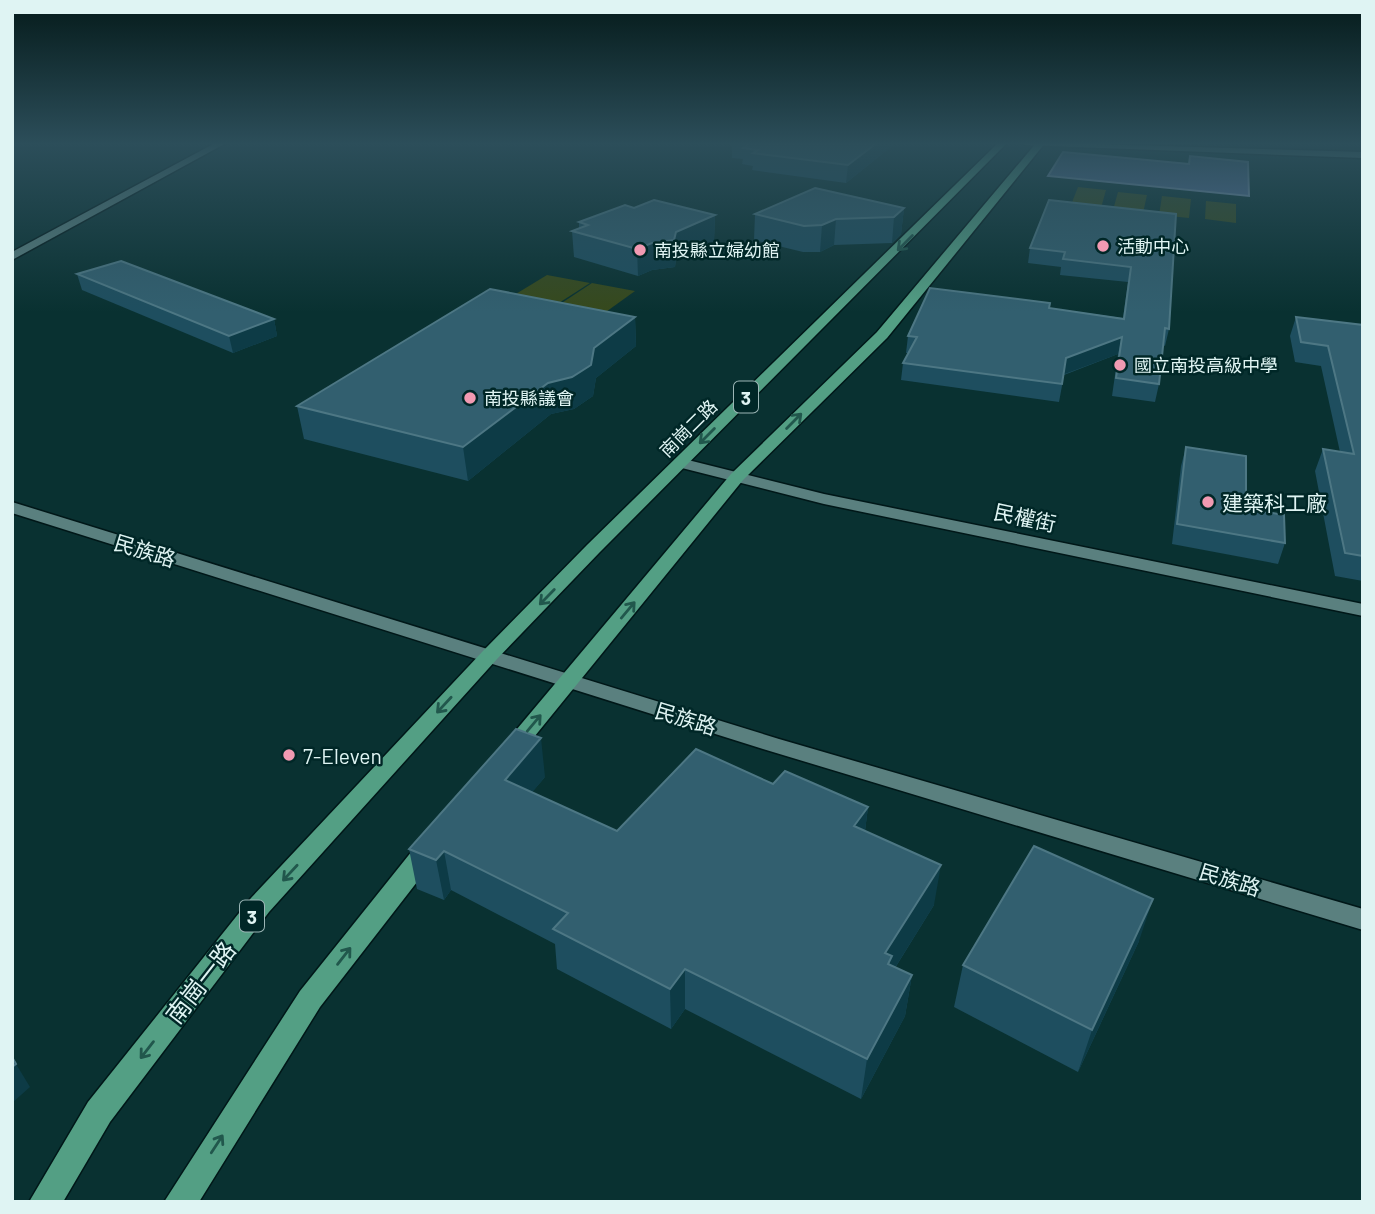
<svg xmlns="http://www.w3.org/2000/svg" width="1375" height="1214" font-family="Barlow,'Noto Sans TC',sans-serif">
<rect width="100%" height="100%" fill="#093131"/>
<g fill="#36491c">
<path d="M 1078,187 L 1106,190 L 1101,208 L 1071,205 Z"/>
<path d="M 1118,192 L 1147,195 L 1143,213 L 1113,210 Z"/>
<path d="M 1162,196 L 1191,199 L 1189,218 L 1159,215 Z"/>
<path d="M 1206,201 L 1236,204 L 1236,223 L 1205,219 Z"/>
<path d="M 547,275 L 590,283 L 537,317 L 493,308 Z"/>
<path d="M 592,283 L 635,291 L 585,327 L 539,318 Z"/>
</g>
<path fill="#5c75a2" stroke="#839bba" stroke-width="2" d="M 1063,152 L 1189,164 L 1190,156 L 1248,162 L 1249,196 L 1048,176 Z"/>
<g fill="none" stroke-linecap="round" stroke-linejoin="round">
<g stroke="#001718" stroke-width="3">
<path id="minor" d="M 680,458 L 824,494 L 1363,604 L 1363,616 L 824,504 L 674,466 L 674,460 Z"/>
</g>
<g stroke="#001718" stroke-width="3">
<g id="tertiary">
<path d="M 217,142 L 228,142 L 12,260 L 12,252 Z"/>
<path d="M 1021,142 L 1363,152 L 1363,158 L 1025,145 Z"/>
</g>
</g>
<g stroke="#001718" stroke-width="3">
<path id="secondary" d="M 12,502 L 779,739 L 1363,909 L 1363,930 L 763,749 L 12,513 Z"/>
</g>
<g stroke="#001718" stroke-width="3">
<g id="primary">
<path d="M 999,142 L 1008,142 L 599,553 L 497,659 L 269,912 L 110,1122 L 63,1202 L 29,1202 L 88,1102 L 251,898 L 483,651 L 587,545 Z"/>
<path d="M 1037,142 L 1046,142 L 887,338 L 743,480 L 517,758 L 501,758 L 498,753 L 501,748 L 731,474 L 877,332 Z"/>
<path d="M 429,839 L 438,841 L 441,848 L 438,855 L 320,1007 L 199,1202 L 164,1202 L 300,991 L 420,841 Z"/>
</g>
</g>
<use href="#minor" fill="#5a807f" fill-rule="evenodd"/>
<use href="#tertiary" fill="#5a807f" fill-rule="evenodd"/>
<use href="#secondary" fill="#5a807f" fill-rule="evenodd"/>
<use href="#primary" fill="#539f84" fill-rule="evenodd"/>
</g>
<g fill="#1e4e5f">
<path d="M 732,142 L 897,142 L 846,183 L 752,170 L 753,166 L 742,164 L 743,159 L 732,158 Z"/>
<path d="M 634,208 L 715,215 L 714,241 L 676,258 L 675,267 L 652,270 L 638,276 L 574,257 L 572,231 L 579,228 L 579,222 Z"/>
<path d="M 904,208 L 901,234 L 892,243 L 834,245 L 820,252 L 803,252 L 754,240 L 755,214 Z"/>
<path d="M 1176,214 L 1169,329 L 1165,346 L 1163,345 L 1159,384 L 1155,402 L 1112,396 L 1118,354 L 1064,375 L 1059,402 L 901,380 L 903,363 L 908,353 L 906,353 L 908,336 L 1049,308 L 1123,318 L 1128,282 L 1060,275 L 1061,267 L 1028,263 L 1030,248 Z"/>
<path d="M 77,274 L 274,319 L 277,336 L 233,353 L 82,290 Z"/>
<path d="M 635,317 L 636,346 L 596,378 L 593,396 L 574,409 L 551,414 L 468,481 L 304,439 L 297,406 Z"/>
<path d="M 1296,317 L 1363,325 L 1363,581 L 1335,576 L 1315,471 L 1323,449 L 1340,452 L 1321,366 L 1295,362 L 1290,336 Z"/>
<path d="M 1186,447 L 1246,508 L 1285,543 L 1278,564 L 1172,544 L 1181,466 Z"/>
<path d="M 545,777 L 532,792 L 617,831 L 773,784 L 868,807 L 865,831 L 934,905 L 895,968 L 912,975 L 905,1016 L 861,1099 L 685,1009 L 671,1029 L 557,969 L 555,944 L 451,890 L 444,900 L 417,889 L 409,849 Z"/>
<path d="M 1139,941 L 1078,1072 L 954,1007 L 963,965 Z"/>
</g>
<g fill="#0d3b46">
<path d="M 878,142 L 897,142 L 846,183 L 848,165 Z"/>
<path d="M 904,208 L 901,234 L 892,243 L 894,217 Z"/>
<path d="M 715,215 L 714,241 L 676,258 L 675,267 L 652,270 L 638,276 L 637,249 Z"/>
<path d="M 836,219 L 834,245 L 820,252 L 822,225 Z"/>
<path d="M 635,317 L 636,346 L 596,378 L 593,396 L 574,409 L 551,414 L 468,481 L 463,447 Z"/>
<path d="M 274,319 L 277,336 L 233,353 L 229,336 Z"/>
<path d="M 1122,337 L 1118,354 L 1062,375 L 1066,358 Z"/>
<path d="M 541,738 L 545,777 L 510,819 L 505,780 Z"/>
<path d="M 868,807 L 863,847 L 854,826 Z"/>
<path d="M 444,851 L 451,890 L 444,900 L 436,860 Z"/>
<path d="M 941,865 L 934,905 L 888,979 L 885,953 Z"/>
<path d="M 1153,899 L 1139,941 L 1078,1072 L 1092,1030 Z"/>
<path d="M 685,969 L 685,1009 L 671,1029 L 670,989 Z"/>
<path d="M 912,975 L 905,1016 L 861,1099 L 867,1059 Z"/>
<path d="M 16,1064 L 30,1087 L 12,1103 L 12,1067 Z"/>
</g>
<g fill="#325f6f" stroke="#4d7784" stroke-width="2">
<path d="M 735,142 L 878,142 L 848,165 L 753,153 L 758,150 L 743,148 L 749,144 Z"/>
<path d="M 815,188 L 904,208 L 894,217 L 836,219 L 822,225 L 804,226 L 755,214 Z"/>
<path d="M 654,200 L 715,215 L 676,232 L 674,240 L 652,243 L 637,249 L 572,231 L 588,225 L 579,222 L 625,205 L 634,208 Z"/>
<path d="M 1049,200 L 1176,214 L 1169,329 L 1165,328 L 1159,384 L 1116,378 L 1122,337 L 1066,358 L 1062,384 L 903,363 L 917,337 L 908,336 L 930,288 L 1050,303 L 1049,308 L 1124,319 L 1131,267 L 1063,259 L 1065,252 L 1030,248 Z"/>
<path d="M 121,261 L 274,319 L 229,336 L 77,274 Z"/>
<path d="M 490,289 L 635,317 L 594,348 L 591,365 L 572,377 L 548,383 L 463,447 L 297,406 Z"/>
<path d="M 1296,317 L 1363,325 L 1363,556 L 1345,553 L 1323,449 L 1354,454 L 1328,346 L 1301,342 Z"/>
<path d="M 1186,447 L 1246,456 L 1246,508 L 1284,515 L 1285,543 L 1177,524 Z"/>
<path d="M 516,729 L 541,738 L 505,780 L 617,831 L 696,749 L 773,784 L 785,771 L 868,807 L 854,826 L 941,865 L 885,953 L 892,956 L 888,964 L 912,975 L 867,1059 L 685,969 L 670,989 L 553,929 L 568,913 L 444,851 L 436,860 L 409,849 Z"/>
<path d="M 1034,846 L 1153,899 L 1092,1030 L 963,965 Z"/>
<path d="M 12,1057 L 16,1064 L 12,1067 Z"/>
</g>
<defs><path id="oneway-shaft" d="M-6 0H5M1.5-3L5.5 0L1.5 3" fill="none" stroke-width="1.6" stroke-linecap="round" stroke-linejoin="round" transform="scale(1.75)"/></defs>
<g stroke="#21574c">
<use href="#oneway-shaft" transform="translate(905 243) rotate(135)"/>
<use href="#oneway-shaft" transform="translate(794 421) rotate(-45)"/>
<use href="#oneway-shaft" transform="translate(707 436) rotate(135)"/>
<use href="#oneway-shaft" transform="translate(547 597) rotate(134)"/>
<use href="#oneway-shaft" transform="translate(628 610) rotate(-50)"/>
<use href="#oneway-shaft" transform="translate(444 705) rotate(133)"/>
<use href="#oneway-shaft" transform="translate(534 723) rotate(-50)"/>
<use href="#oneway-shaft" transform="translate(290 873) rotate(133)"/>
<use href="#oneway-shaft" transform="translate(344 956) rotate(-52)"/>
<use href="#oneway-shaft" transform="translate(147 1050) rotate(128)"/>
<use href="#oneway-shaft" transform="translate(217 1144) rotate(-57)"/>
</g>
<linearGradient id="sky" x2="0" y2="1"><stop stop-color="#051b1b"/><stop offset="0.46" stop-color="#2c4e5a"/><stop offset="1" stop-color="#2c4e5a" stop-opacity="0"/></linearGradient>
<rect width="1375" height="312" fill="url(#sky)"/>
<g fill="#f19ab2" stroke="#002727" stroke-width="2.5">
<circle cx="1103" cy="246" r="7"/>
<circle cx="640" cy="250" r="7"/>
<circle cx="1120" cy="365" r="7"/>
<circle cx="470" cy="398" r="7"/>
<circle cx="1208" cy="502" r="7"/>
<circle cx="289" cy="755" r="7"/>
</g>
<g text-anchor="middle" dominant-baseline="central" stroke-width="5" stroke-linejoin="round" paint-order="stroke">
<g font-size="18" fill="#dff4f3" stroke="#002727" text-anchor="start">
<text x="1117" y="246">活動中心</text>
<text x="654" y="250">南投縣立婦幼館</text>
<text x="1134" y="365">國立南投高級中學</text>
<text x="484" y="398">南投縣議會</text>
</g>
<g font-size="18" fill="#dff4f3" stroke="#002727">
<text transform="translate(688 428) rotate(-45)">南崗二路</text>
</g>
<g fill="#002727" stroke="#9cb6b6" stroke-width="2">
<rect x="734" y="381.5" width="24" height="31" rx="5"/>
<rect x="240" y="900.5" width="24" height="31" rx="5"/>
</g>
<g font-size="19" font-weight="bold" fill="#dff4f3">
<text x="746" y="397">3</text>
<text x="252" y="916">3</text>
</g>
<g font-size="21" fill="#dff4f3" stroke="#002727" text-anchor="start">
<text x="1222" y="502">建築科工廠</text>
<text x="303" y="755">7-Eleven</text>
</g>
<g font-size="21" fill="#dff4f3" stroke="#002727">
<text transform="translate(1025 517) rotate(12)">民權街</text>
<text transform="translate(145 550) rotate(17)">民族路</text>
<text transform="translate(686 718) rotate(17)">民族路</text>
<text transform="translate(1230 879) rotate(17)">民族路</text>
</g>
<g font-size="24" fill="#dff4f3" stroke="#002727">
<text transform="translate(200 982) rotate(-52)">南崗一路</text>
</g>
</g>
<rect width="1375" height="1214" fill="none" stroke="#dff4f3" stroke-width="28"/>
</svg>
